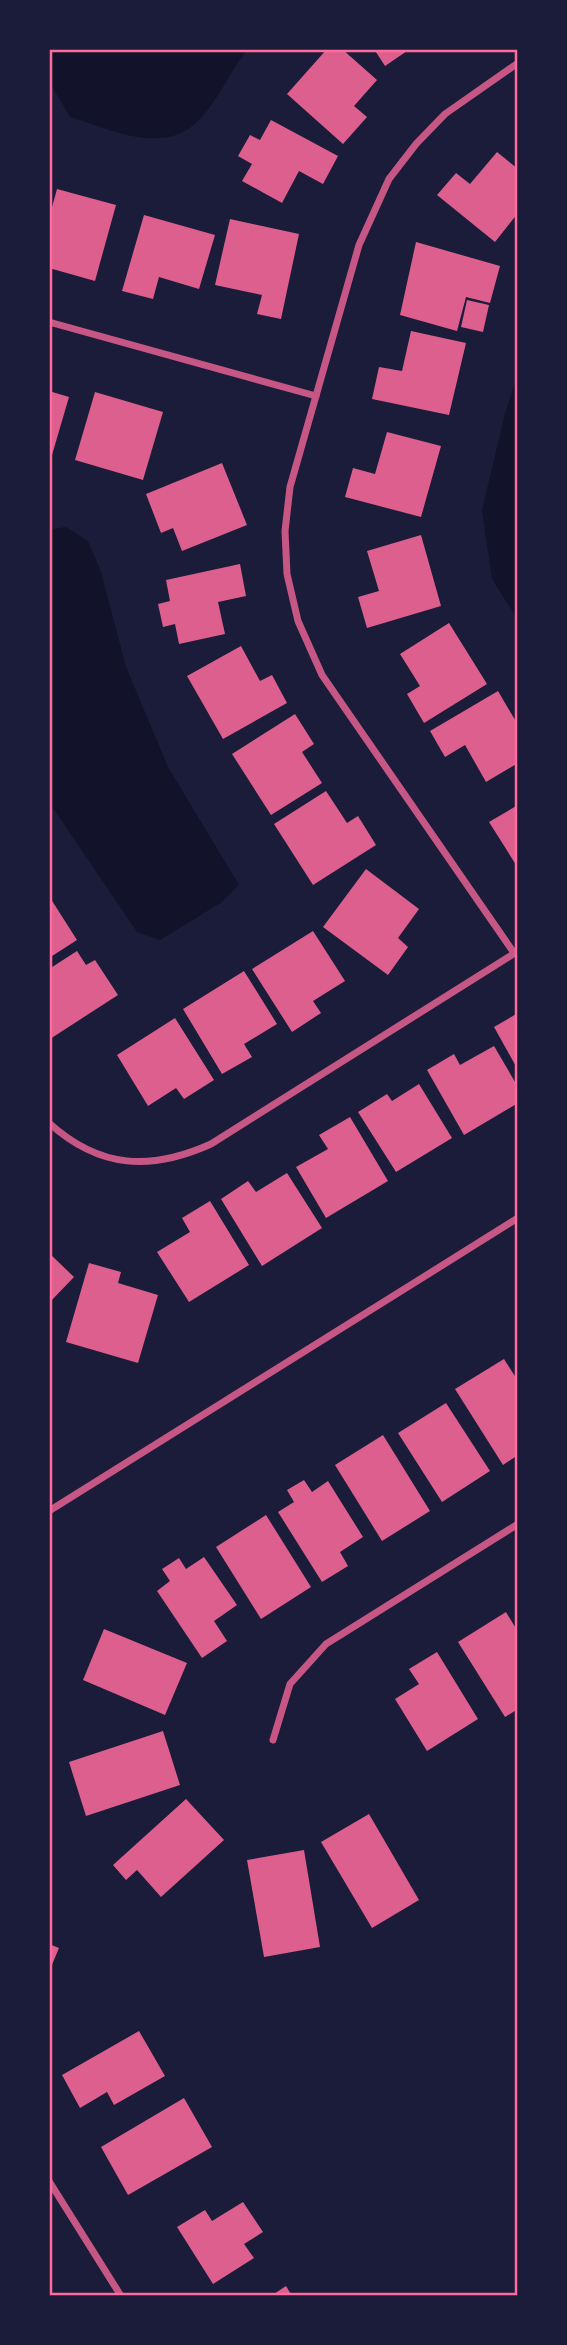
<svg xmlns="http://www.w3.org/2000/svg" width="567" height="2345" font-family="'Archivo Narrow',sans-serif">
<rect width="100%" height="100%" fill="#1b1b3a"/>
<g fill="#12122b">
<path d="M 49,49 L 248,49 C 230,71 218,101 198,121 C 164,156 109,129 70,117 L 49,81 Z"/>
<path d="M 518,373 L 518,620 L 492,579 L 482,510 L 505,414 Z"/>
<path d="M 66,527 L 88,541 L 101,572 L 126,667 L 168,767 L 239,885 L 222,902 L 160,940 L 137,932 L 49,802 L 49,530 Z"/>
</g>
<g fill="#dd5f8e">
<path d="M 327,49 L 342,49 L 377,80 L 354,106 L 367,117 L 343,144 L 287,94 Z"/>
<path d="M 374,49 L 410,49 L 385,66 Z"/>
<path d="M 271,120 L 338,156 L 323,184 L 299,171 L 282,203 L 242,181 L 252,164 L 238,156 L 250,135 L 260,140 Z"/>
<path d="M 497,152 L 518,169 L 518,213 L 495,242 L 437,195 L 456,173 L 470,184 Z"/>
<path d="M 57,189 L 116,205 L 95,281 L 49,268 L 49,218 Z"/>
<path d="M 144,215 L 215,235 L 199,289 L 159,277 L 153,299 L 122,291 Z"/>
<path d="M 230,219 L 299,234 L 281,319 L 257,314 L 262,295 L 215,285 Z"/>
<path d="M 416,242 L 500,266 L 490,303 L 466,297 L 457,331 L 400,315 Z"/>
<path d="M 467,300 L 489,305 L 483,332 L 461,327 Z"/>
<path d="M 411,331 L 466,343 L 449,415 L 372,399 L 379,367 L 402,371 Z"/>
<path d="M 49,391 L 69,397 L 52,455 L 49,454 Z"/>
<path d="M 95,392 L 163,412 L 143,480 L 75,460 Z"/>
<path d="M 387,432 L 441,446 L 421,517 L 345,497 L 353,468 L 375,474 Z"/>
<path d="M 222,463 L 247,525 L 182,551 L 173,528 L 161,533 L 146,494 Z"/>
<path d="M 421,535 L 441,606 L 367,628 L 358,597 L 379,591 L 367,551 Z"/>
<path d="M 240,564 L 246,596 L 218,602 L 225,634 L 179,644 L 175,624 L 163,627 L 158,604 L 170,601 L 166,580 Z"/>
<path d="M 449,623 L 487,684 L 424,723 L 407,694 L 420,686 L 400,654 Z"/>
<path d="M 241,646 L 260,681 L 272,675 L 287,703 L 223,739 L 187,676 Z"/>
<path d="M 498,691 L 518,725 L 518,763 L 486,782 L 465,745 L 445,757 L 430,731 Z"/>
<path d="M 295,714 L 314,744 L 302,752 L 322,783 L 271,815 L 232,754 Z"/>
<path d="M 326,791 L 347,823 L 358,816 L 376,845 L 313,885 L 274,824 Z"/>
<path d="M 518,805 L 518,868 L 489,822 Z"/>
<path d="M 366,869 L 419,909 L 398,938 L 408,947 L 388,975 L 323,927 Z"/>
<path d="M 49,896 L 77,940 L 49,958 Z"/>
<path d="M 313,931 L 345,981 L 313,1001 L 321,1013 L 292,1032 L 252,969 Z"/>
<path d="M 77,951 L 86,965 L 95,960 L 118,995 L 50,1039 L 49,969 Z"/>
<path d="M 244,971 L 277,1024 L 244,1044 L 252,1057 L 222,1074 L 183,1009 Z"/>
<path d="M 518,1013 L 518,1070 L 494,1027 Z"/>
<path d="M 175,1018 L 214,1080 L 184,1099 L 176,1088 L 148,1106 L 117,1055 Z"/>
<path d="M 494,1046 L 518,1087 L 518,1103 L 464,1135 L 427,1070 L 454,1054 L 460,1065 Z"/>
<path d="M 419,1084 L 452,1138 L 396,1172 L 358,1112 L 387,1094 L 392,1101 Z"/>
<path d="M 350,1117 L 388,1181 L 326,1218 L 296,1167 L 328,1149 L 319,1135 Z"/>
<path d="M 287,1173 L 322,1228 L 262,1266 L 221,1199 L 248,1181 L 256,1192 Z"/>
<path d="M 210,1201 L 249,1265 L 189,1302 L 157,1252 L 190,1232 L 182,1218 Z"/>
<path d="M 49,1253 L 74,1277 L 49,1303 Z"/>
<path d="M 89,1263 L 121,1272 L 118,1283 L 158,1295 L 138,1363 L 66,1342 Z"/>
<path d="M 504,1359 L 518,1381 L 518,1455 L 503,1465 L 455,1389 Z"/>
<path d="M 446,1403 L 490,1471 L 442,1502 L 398,1433 Z"/>
<path d="M 383,1435 L 430,1511 L 382,1541 L 335,1465 Z"/>
<path d="M 304,1480 L 312,1492 L 328,1481 L 363,1537 L 340,1552 L 348,1566 L 322,1582 L 278,1512 L 294,1502 L 287,1490 Z"/>
<path d="M 266,1515 L 311,1587 L 261,1619 L 216,1547 Z"/>
<path d="M 204,1557 L 237,1605 L 214,1621 L 227,1641 L 202,1658 L 157,1591 L 170,1581 L 162,1569 L 179,1558 L 186,1569 Z"/>
<path d="M 506,1612 L 518,1632 L 518,1709 L 505,1717 L 458,1642 Z"/>
<path d="M 104,1629 L 187,1663 L 165,1715 L 83,1680 Z"/>
<path d="M 437,1652 L 478,1719 L 427,1751 L 395,1699 L 419,1684 L 409,1669 Z"/>
<path d="M 163,1731 L 180,1785 L 86,1816 L 69,1762 Z"/>
<path d="M 186,1799 L 224,1840 L 161,1897 L 137,1870 L 126,1880 L 113,1865 Z"/>
<path d="M 369,1814 L 419,1900 L 372,1928 L 321,1842 Z"/>
<path d="M 304,1850 L 320,1947 L 264,1957 L 247,1860 Z"/>
<path d="M 49,1944 L 59,1948 L 49,1972 Z"/>
<path d="M 139,2031 L 165,2076 L 114,2105 L 107,2092 L 80,2108 L 62,2075 Z"/>
<path d="M 184,2098 L 212,2147 L 128,2195 L 101,2147 Z"/>
<path d="M 243,2202 L 263,2232 L 244,2244 L 254,2258 L 213,2284 L 177,2227 L 205,2210 L 212,2221 Z"/>
<path d="M 286,2286 L 292,2296 L 271,2296 Z"/>
</g>
<g fill="none" stroke-linecap="round" stroke-linejoin="round">
<g stroke="#c65784" stroke-width="7">
<path d="M 49,322 L 316,396"/>
<path d="M 514,953 L 322,675 L 298,621 L 287,574 L 285,531 L 290,487 L 359,245 L 389,179 L 416,144 L 445,114 L 518,63"/>
<path d="M 49,1123 C 100,1169 151,1171 211,1144 L 518,951"/>
<path d="M 49,1511 L 518,1218"/>
<path d="M 273,1740 L 290,1684 L 326,1644 L 518,1524"/>
<path d="M 49,2181 L 121,2296"/>
</g>
</g>
<rect width="567" height="2345" fill="none" stroke="#1b1b3a" stroke-width="102"/>
<rect x="51" y="51" width="465" height="2243" fill="none" stroke="#ff6b9d" stroke-width="2.5"/>
</svg>
